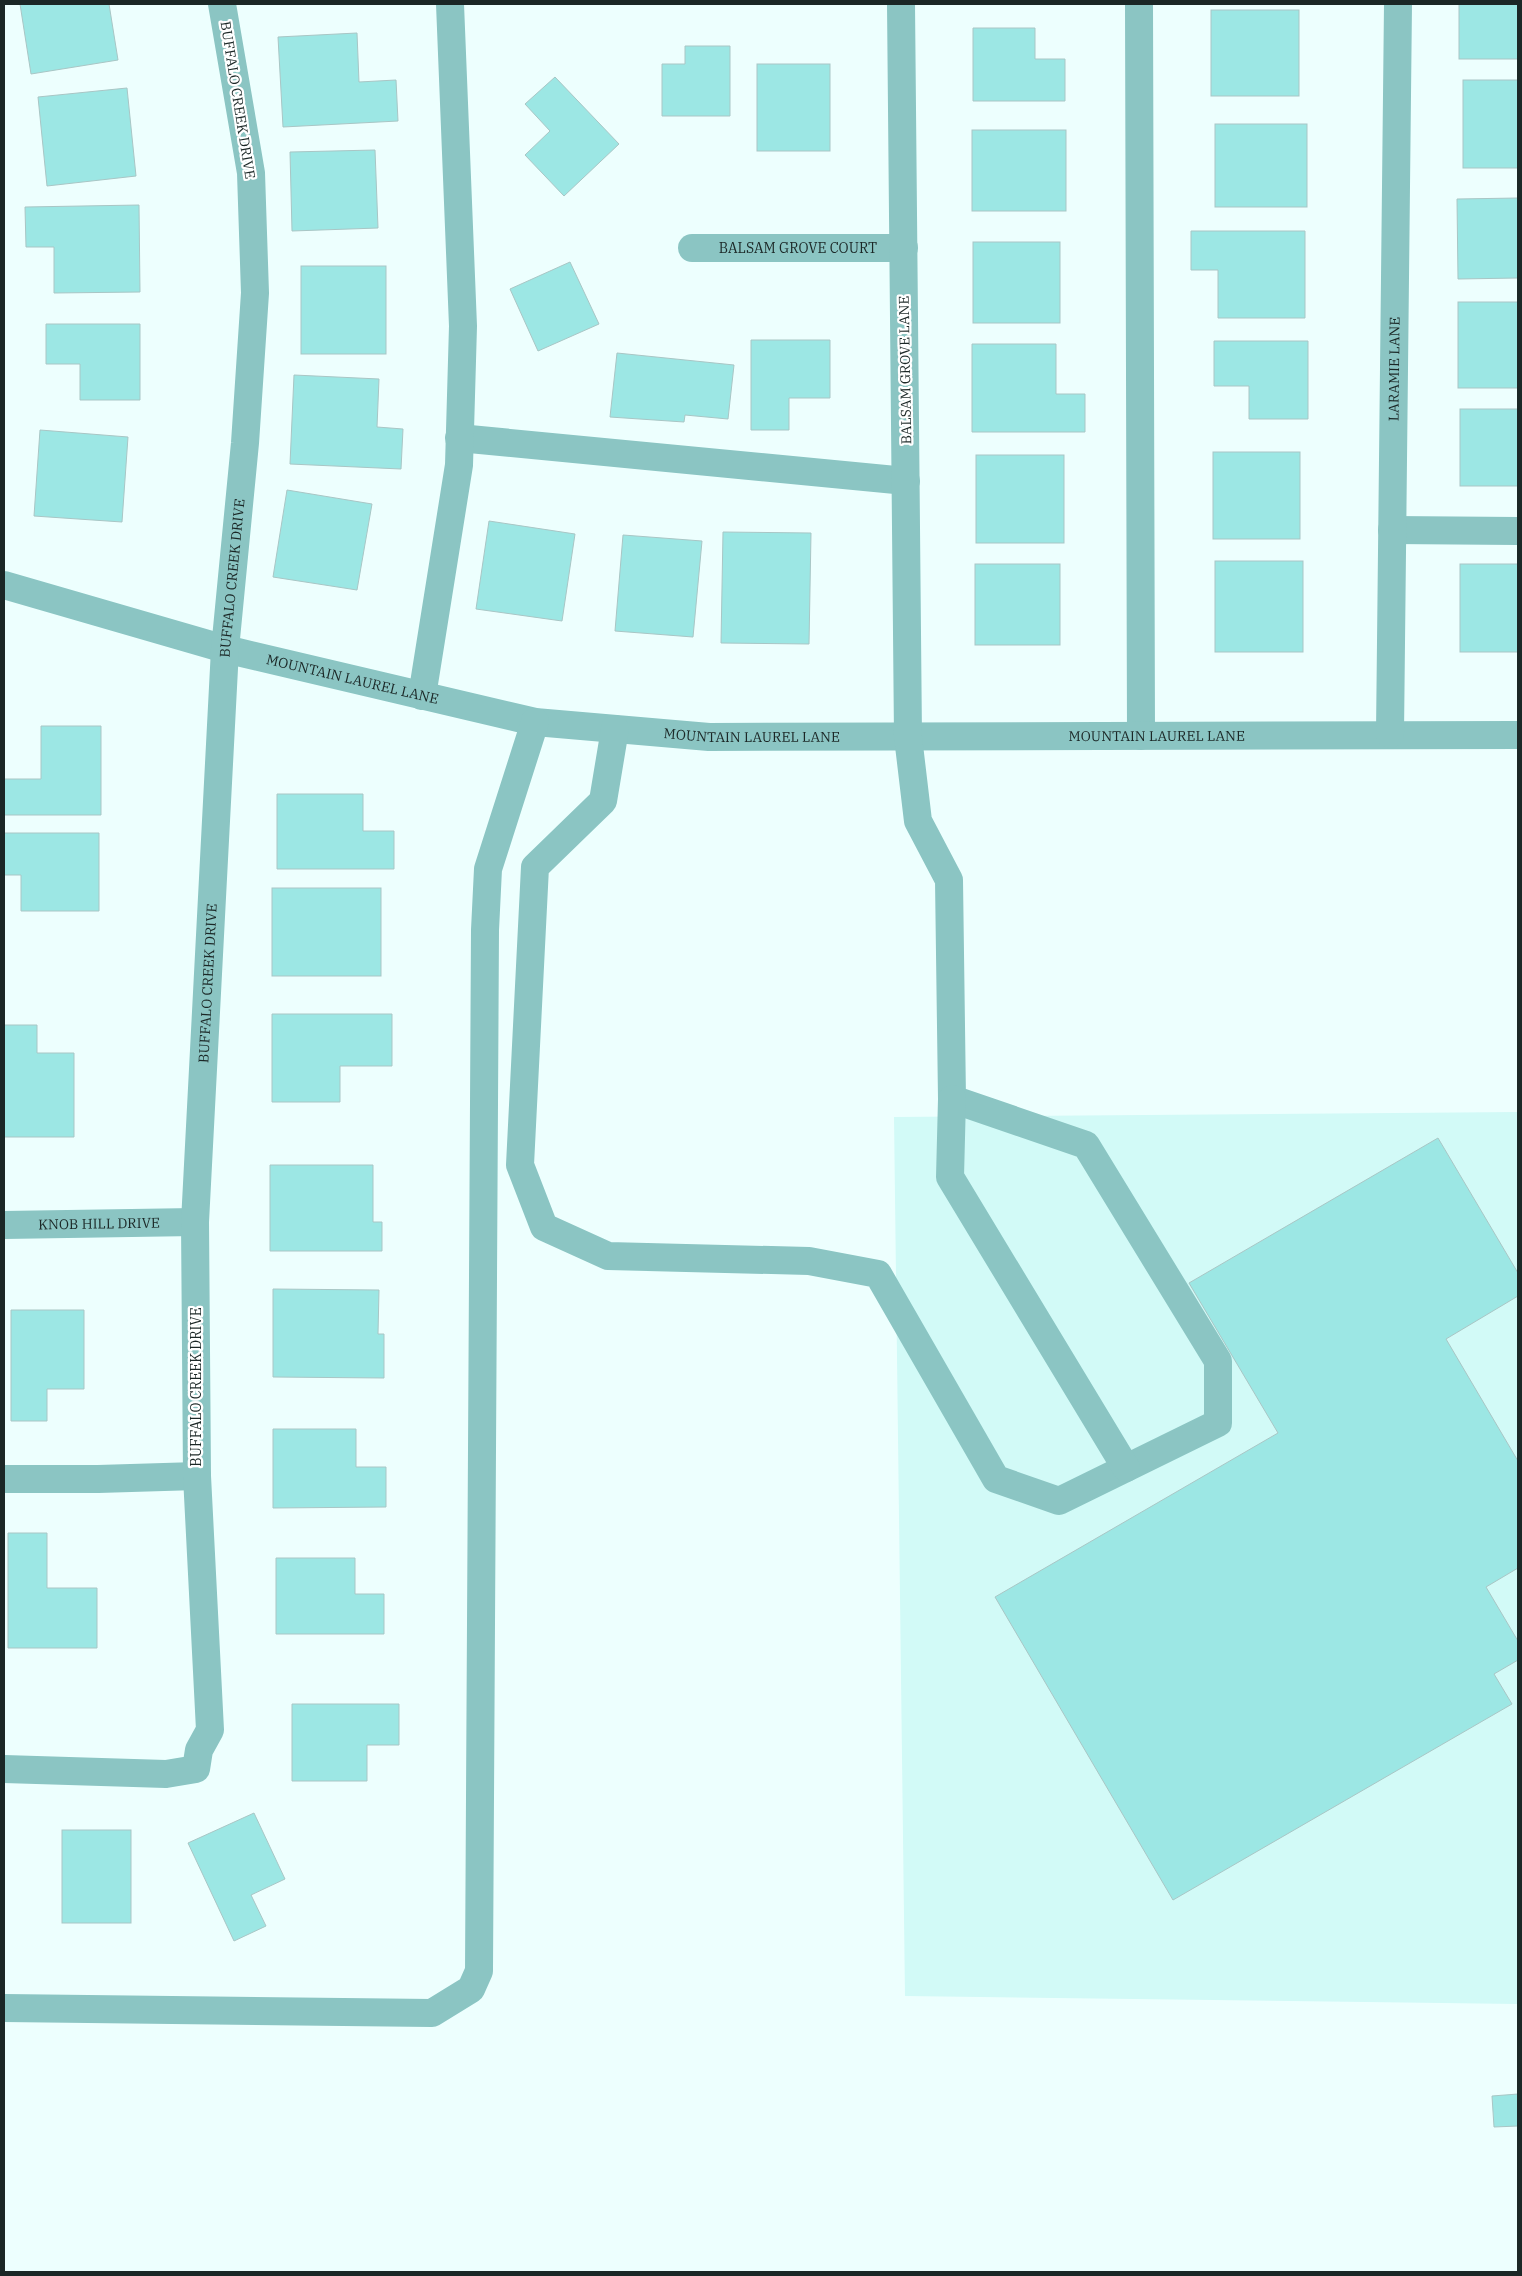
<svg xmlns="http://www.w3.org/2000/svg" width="1522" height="2276" font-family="'IBM Plex Serif',serif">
<rect width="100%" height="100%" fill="#edfffe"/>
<path fill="#d2faf7" d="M 1518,1112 L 1518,2004 L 905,1996 L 894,1117 Z"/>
<g fill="#9ce7e4" stroke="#a9c6c5">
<path d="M 20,4 L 109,4 L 118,60 L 31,74 Z"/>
<rect x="1459" y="4" width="59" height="55"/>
<rect x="1211" y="10" width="88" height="86"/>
<path d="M 973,28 L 1035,28 L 1035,59 L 1065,59 L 1065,101 L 973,101 Z"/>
<path d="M 357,33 L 359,82 L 396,80 L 398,121 L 283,127 L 278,37 Z"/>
<path d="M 685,46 L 730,46 L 730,116 L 662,116 L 662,64 L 685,64 Z"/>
<rect x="757" y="64" width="73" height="87"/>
<path d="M 555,77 L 619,144 L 564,196 L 525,155 L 550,131 L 525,104 Z"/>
<rect x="1463" y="80" width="55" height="88"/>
<path d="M 127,88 L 136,176 L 47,186 L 38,97 Z"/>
<rect x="1215" y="124" width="92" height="83"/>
<rect x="972" y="130" width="94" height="81"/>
<path d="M 375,150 L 378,228 L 292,231 L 290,152 Z"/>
<path d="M 1518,198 L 1518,278 L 1458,279 L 1457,199 Z"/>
<path d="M 139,205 L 140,292 L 54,293 L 54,247 L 26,247 L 25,207 Z"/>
<path d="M 1191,231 L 1305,231 L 1305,318 L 1218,318 L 1218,270 L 1191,270 Z"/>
<rect x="973" y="242" width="87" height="81"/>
<path d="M 570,262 L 599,324 L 538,351 L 510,289 Z"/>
<rect x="301" y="266" width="85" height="88"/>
<rect x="1458" y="302" width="60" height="86"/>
<path d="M 46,324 L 140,324 L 140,400 L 80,400 L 80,364 L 46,364 Z"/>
<path d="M 751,340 L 830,340 L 830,398 L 789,398 L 789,430 L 751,430 Z"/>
<path d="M 1214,341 L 1308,341 L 1308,419 L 1249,419 L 1249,386 L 1214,386 Z"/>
<path d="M 972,344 L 1056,344 L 1056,394 L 1085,394 L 1085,432 L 972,432 Z"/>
<path d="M 617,353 L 734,365 L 728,419 L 685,415 L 684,422 L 610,417 Z"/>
<path d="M 294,375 L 379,379 L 377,427 L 403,429 L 401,469 L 290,464 Z"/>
<rect x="1460" y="409" width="58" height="77"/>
<path d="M 40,430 L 128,437 L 122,522 L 34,516 Z"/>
<rect x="1213" y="452" width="87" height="87"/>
<rect x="976" y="455" width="88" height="88"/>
<path d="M 287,490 L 372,504 L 357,590 L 273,577 Z"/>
<path d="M 489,521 L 575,534 L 562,621 L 476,609 Z"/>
<path d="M 723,532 L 811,533 L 809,644 L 721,643 Z"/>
<path d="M 623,535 L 702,541 L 693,637 L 615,631 Z"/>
<rect x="1215" y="561" width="88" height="91"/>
<rect x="975" y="564" width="85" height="81"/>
<rect x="1460" y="564" width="58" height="88"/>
<path d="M 41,726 L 101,726 L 101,815 L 4,815 L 4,779 L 41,779 Z"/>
<path d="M 277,794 L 363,794 L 363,831 L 394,831 L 394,869 L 277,869 Z"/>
<path d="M 4,833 L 99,833 L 99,911 L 21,911 L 21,875 L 4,875 Z"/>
<rect x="272" y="888" width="109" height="88"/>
<path d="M 272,1014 L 392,1014 L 392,1066 L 340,1066 L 340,1102 L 272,1102 Z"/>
<path d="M 4,1025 L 37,1025 L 37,1053 L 74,1053 L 74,1137 L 4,1137 Z"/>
<path d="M 1438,1138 L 1518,1273 L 1518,1296 L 1446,1339 L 1518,1461 L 1518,1568 L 1486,1587 L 1518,1641 L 1518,1660 L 1494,1674 L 1512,1704 L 1173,1900 L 995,1597 L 1278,1433 L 1189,1283 Z"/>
<path d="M 270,1165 L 373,1165 L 373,1222 L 382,1222 L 382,1251 L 270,1251 Z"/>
<path d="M 273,1289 L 379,1290 L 378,1334 L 384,1334 L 384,1378 L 273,1377 Z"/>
<path d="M 11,1310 L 84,1310 L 84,1389 L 47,1389 L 47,1421 L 11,1421 Z"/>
<path d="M 273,1429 L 356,1429 L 356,1467 L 386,1467 L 386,1507 L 273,1508 Z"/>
<path d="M 8,1533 L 47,1533 L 47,1588 L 97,1588 L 97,1648 L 8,1648 Z"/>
<path d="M 276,1558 L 355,1558 L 355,1594 L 384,1594 L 384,1634 L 276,1634 Z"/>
<path d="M 292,1704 L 399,1704 L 399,1745 L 367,1745 L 367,1781 L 292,1781 Z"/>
<path d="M 254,1813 L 285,1879 L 251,1895 L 266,1926 L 234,1941 L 188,1843 Z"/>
<rect x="62" y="1830" width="69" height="93"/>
<path d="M 1518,2094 L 1518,2126 L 1494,2127 L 1492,2096 Z"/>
</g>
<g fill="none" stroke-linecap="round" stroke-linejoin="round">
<g stroke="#8bc5c3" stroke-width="28">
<path d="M 1139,4 L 1141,736"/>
<path id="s1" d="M 692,248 L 904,248"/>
<path d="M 459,438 L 906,481"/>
<path d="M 1392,530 L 1518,531"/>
<path id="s2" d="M 4,585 L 225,649 L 535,722 L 709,737 L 1518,735"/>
<path d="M 422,696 L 459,465 L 463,326 L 450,4"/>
<path d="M 615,729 L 603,801 L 535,867 L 520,1165 L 544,1227 L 608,1256 L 809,1261 L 878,1274 L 996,1479 L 1059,1501 L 1218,1423 L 1218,1361 L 1086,1145 L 952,1099 L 949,880 L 918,821 L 908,737 L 901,4"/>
<path id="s3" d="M 1390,734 L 1398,4"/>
<path d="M 952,1099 L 950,1177 L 1126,1468"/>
<path id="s4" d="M 4,1225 L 195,1222"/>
<path d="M 4,1479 L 98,1479 L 197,1476"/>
<path id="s5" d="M 4,1769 L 166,1774 L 196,1769 L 199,1750 L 210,1730 L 197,1476 L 195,1222 L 225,649 L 245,443 L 255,293 L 251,173 L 222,4"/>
<path d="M 4,2008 L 432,2013 L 471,1989 L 479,1971 L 485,930 L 488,869 L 535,722"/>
</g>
</g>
<g text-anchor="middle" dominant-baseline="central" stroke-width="4.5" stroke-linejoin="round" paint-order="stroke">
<g font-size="14" fill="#1b2726" stroke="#fff">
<text transform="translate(238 100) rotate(81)">BUFFALO CREEK DRIVE</text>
<text stroke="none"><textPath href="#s1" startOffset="106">BALSAM GROVE COURT</textPath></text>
<text stroke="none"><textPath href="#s3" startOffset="365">LARAMIE LANE</textPath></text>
<text transform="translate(905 370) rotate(-91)">BALSAM GROVE LANE</text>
<text stroke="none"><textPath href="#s5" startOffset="1388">BUFFALO CREEK DRIVE</textPath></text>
<text stroke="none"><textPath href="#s2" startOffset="361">MOUNTAIN LAUREL LANE</textPath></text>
<text stroke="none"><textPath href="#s2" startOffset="766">MOUNTAIN LAUREL LANE</textPath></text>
<text stroke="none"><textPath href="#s2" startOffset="1171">MOUNTAIN LAUREL LANE</textPath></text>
<text stroke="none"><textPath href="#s5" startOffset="982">BUFFALO CREEK DRIVE</textPath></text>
<text stroke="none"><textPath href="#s4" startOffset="95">KNOB HILL DRIVE</textPath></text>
<text transform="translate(196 1387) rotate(-90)">BUFFALO CREEK DRIVE</text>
</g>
</g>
<rect width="1522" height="2276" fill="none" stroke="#1b2726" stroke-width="10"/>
</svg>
